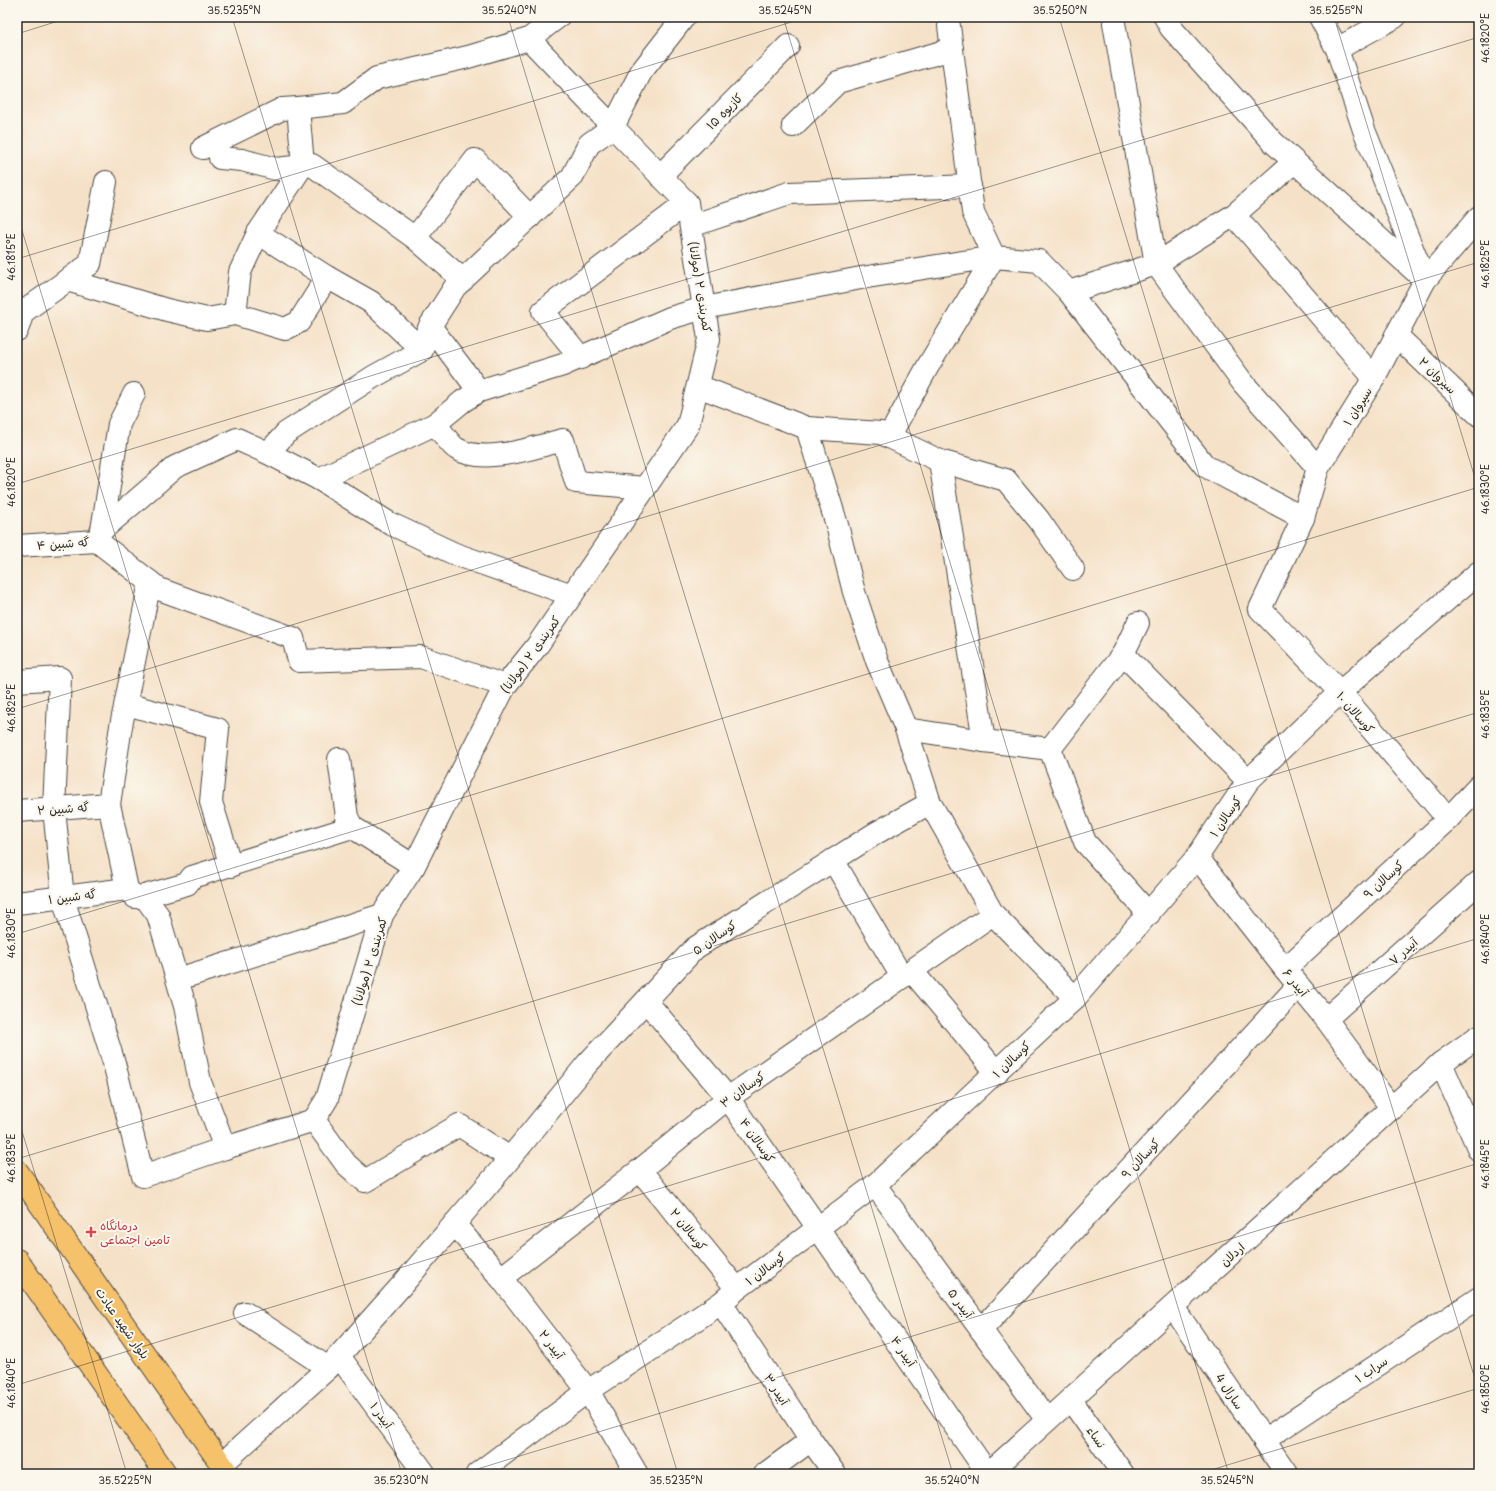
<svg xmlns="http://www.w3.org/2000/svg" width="1496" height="1491" font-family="'Playpen Sans','Playpen Sans Arabic',sans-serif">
<rect width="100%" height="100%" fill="#fbf7ec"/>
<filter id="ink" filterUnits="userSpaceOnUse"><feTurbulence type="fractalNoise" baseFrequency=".025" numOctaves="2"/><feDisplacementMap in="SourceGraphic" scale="8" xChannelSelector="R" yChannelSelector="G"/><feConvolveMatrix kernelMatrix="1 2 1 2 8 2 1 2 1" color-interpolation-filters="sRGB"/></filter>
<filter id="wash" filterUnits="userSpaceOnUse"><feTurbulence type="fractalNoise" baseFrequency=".012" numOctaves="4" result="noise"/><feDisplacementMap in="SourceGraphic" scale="16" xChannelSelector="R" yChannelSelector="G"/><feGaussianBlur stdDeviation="0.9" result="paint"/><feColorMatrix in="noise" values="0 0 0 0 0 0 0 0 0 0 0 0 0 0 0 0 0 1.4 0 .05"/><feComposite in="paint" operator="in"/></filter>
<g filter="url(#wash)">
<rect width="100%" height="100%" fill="#f5e1c7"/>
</g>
<g filter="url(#ink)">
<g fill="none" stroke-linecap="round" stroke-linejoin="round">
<g stroke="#494642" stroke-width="24">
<g id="minor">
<path d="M 1165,17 L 1171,28 L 1274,143 L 1425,280"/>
<path d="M 1320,17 L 1337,49 L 1364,130 L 1423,275"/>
<path d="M 1114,23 L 1156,264 L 1243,383 L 1318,468"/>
<path d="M 949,26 L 973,212 L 994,257 L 1039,261 L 1069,292 L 1205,466 L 1303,518"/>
<path d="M 1337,49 L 1395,17"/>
<path d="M 793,126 L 838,82 L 952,49"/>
<path d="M 203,148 L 282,109 L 298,108 L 343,103 L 377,78 L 468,57 L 529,39 L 558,17"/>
<path d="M 220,158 L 242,160 L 276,169 L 312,165 L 415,238 L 463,280"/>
<path d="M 660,176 L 788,46"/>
<path d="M 1234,215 L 1294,162"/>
<path d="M 691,226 L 789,193 L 970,186"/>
<path d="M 258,233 L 327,277 L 371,302 L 422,350"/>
<path d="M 415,238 L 475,160 L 530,217"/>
<path d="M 67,280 L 167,310 L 207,319 L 235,314 L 285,329 L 299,322 L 327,277"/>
<path d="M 1069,292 L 1156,264 L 1234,215 L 1374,378"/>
<path d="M 235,314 L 240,272 L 258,233 L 303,165 L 298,108"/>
<path d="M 430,326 L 479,391"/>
<path d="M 17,330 L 23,312 L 90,264 L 106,182"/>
<path d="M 1396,335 L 1479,415"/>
<path d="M 581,358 L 543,311 L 687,203"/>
<path d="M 698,386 L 807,428 L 881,433 L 940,461 L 1006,480 L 1039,520 L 1073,569"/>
<path d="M 435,424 L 463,401 L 479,391 L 563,365 L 670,318 L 704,308 L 861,278 L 994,257"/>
<path d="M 807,428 L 837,525 L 854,592 L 877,661 L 906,729 L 930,803 L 993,914 L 1075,998"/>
<path d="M 889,437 L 928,366 L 994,257"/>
<path d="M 268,453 L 286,433 L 373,377 L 422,350 L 426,335 L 430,326 L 455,287 L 572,177 L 589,144 L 613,127 L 529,39"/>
<path d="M 940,461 L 984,741"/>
<path d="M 319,479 L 435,424 C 441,430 451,446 457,449 C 485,465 535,447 563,440 L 576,482 L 645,488"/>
<path d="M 102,530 L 175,467 L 237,439 L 268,453 L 319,479 L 389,523 L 455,554 L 572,595"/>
<path d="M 97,541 L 159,589 L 293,638 L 299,661 L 421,657 L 505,686"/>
<path d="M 17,546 L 97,541 L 102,530 L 119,424 L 134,394"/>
<path d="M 150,582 L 121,726 L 109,804 L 127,889 L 135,897 L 144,896 L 158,915 L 185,1006 L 200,1082 L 225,1148"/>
<path d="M 1123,654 L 1248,781"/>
<path d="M 17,681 L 60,678 L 54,809 L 63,898 L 114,1063 L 143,1176 L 225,1148 L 314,1120"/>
<path d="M 126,704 L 218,729 L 211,802 L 231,866"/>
<path d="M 906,729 L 984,741 L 1050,749 L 1085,842 L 1149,914"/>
<path d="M 1050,749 L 1123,654 L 1138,623"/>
<path d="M 339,759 L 347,817 L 352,827"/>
<path d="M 17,811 L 109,804"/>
<path d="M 1448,819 L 1340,692 L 1260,609 L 1303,518 L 1318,468 L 1374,378 L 1425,280 L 1479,217"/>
<path d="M 1197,857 L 1285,969 L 1326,1019 L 1392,1109"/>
<path d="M 833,860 L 902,977"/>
<path d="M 144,896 L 187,884 L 192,877 L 352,827 L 414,866"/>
<path d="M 17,903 L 127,889"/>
<path d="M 1285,969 L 1448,819 L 1479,786"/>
<path d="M 912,971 L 997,1073"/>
<path d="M 178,979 L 382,915"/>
<path d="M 646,1001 L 728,1098 L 988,1474"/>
<path d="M 1326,1019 L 1479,882"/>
<path d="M 1441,1063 L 1479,1150"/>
<path d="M 510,1158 L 459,1125 L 365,1181 L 346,1164 L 314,1120 L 327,1099 L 382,915 L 414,866 L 505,686 L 537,646 L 688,425 L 709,339 L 687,203 L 613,127 L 641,72 L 684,17"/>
<path d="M 640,1170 L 737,1289"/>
<path d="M 875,1185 L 1047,1420"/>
<path d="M 454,1224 L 501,1278 L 588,1391 L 637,1474"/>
<path d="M 501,1278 L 640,1170 L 728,1098 L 993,914"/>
<path d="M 721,1303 L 811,1440 L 835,1474"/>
<path d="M 1173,1307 L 1287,1474"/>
<path d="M 245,1313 L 328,1368"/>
<path d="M 981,1330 L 1298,986"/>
<path d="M 339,1356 L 425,1474"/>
<path d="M 1071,1400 L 1123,1474"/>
<path d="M 1264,1440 L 1479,1298"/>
<path d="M 222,1464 L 328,1368 L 402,1285 L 503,1167 L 587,1064 L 695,948 L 876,833 L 930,803"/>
<path d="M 477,1474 L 588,1391 L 721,1303 L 737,1289 L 875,1185 L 1075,998 L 1197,857 L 1248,781 L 1340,692 L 1479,572"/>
<path d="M 765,1474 L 811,1440"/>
<path d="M 988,1474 L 1441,1063 L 1479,1036"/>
</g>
</g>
<g stroke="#494642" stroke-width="24">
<g id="major">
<path d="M 17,1171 L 228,1474"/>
<path d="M 17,1260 L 166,1474"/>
</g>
</g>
<use href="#minor" stroke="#fff" stroke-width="22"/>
<use href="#major" stroke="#f5c16b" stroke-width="22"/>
</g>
</g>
<path fill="none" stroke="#2b2b2b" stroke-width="1" stroke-opacity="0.45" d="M 232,17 L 678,1474M 508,17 L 953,1474M 783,17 L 1229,1474M 1059,17 L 1479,1392M 1334,17 L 1479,491M 17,34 L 71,17M 17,214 L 402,1474M 17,259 L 808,17M 17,484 L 1479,37M 17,709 L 1479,262M 17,934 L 1479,487M 17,1115 L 127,1474M 17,1159 L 1479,712M 17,1385 L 1479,938M 461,1474 L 1479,1163M 1198,1474 L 1479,1388"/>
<path fill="#e0444e" stroke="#fbf7ec" stroke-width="1.5" d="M89 1226h4v4h4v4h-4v4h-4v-4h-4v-4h4z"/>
<g text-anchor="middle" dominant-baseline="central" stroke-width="4" stroke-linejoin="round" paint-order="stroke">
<g font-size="12" fill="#2b2b2b" stroke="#fbf7ec">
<text transform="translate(724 111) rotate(-45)">کازیوه ۱۵</text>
<text transform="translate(701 287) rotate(81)">کمربندی ۲ (مولانا)</text>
<text transform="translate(1438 375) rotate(44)">سیروان ۲</text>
<text transform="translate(1357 406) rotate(-58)">سیروان ۱</text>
<text transform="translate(63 543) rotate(-4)">گه شبین ۴</text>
<text transform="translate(530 654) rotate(-54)">کمربندی ۲ (مولانا)</text>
<text transform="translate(1356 712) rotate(49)">کوسالان ۱۰</text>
<text transform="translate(63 808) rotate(-4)">گه شبین ۲</text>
<text transform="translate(1225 816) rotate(-56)">کوسالان ۱</text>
<text transform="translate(1383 879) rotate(-43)">کوسالان ۹</text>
<text transform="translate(72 896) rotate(-7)">گه شبین ۱</text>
<text transform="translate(714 937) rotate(-35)">کوسالان ۵</text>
<text transform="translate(1403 951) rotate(-42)">آبیدر ۷</text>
<text transform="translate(369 961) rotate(-73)">کمربندی ۲ (مولانا)</text>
<text transform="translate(1296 982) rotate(51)">آبیدر ۶</text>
<text transform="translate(1011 1059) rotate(-44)">کوسالان ۱</text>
<text transform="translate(742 1089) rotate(-36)">کوسالان ۳</text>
<text transform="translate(758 1140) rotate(55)">کوسالان ۴</text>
<text transform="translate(1140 1158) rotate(-47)">کوسالان ۹</text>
<text transform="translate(689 1229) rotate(51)">کوسالان ۲</text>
<text transform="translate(1232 1254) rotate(-42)">اردلان</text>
<text transform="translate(765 1268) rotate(-37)">کوسالان ۱</text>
<text transform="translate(961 1303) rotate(54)">آبیدر ۵</text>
<text transform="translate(123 1323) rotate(55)">بلوار شهید عبادت</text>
<text transform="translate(552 1344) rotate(53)">آبیدر ۲</text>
<text transform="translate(904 1351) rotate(55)">آبیدر ۴</text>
<text transform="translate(1371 1369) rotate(-34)">سراب ۱</text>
<text transform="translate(777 1389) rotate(57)">آبیدر ۳</text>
<text transform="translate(1230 1391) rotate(56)">سارال 4</text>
<text transform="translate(382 1415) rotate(54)">آبیدر ۱</text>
<text transform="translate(1097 1437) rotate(55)">نساء</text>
</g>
<g font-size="12" fill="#be3a42" stroke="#fbf7ec" text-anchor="start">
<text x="100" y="1225">درمانگاه<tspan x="100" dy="14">تامین اجتماعی</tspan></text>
</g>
</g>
<rect width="1496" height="1491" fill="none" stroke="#fbf7ec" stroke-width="44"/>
<rect x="22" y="22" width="1452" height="1447" fill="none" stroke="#2b2b2b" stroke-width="1.5"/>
<g font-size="10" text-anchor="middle" fill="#2b2b2b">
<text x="234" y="14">35.5235°N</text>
<text x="509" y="14">35.5240°N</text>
<text x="785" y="14">35.5245°N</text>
<text x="1060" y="14">35.5250°N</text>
<text x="1336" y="14">35.5255°N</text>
<text transform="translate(1485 38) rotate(-90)" y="4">46.1820°E</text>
<text transform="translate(11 257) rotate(-90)" y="4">46.1815°E</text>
<text transform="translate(1485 264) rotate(-90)" y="4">46.1825°E</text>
<text transform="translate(11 482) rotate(-90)" y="4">46.1820°E</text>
<text transform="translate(1485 489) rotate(-90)" y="4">46.1830°E</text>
<text transform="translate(11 708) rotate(-90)" y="4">46.1825°E</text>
<text transform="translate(1485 714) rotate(-90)" y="4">46.1835°E</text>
<text transform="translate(11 933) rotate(-90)" y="4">46.1830°E</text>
<text transform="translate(1485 939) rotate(-90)" y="4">46.1840°E</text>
<text transform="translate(11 1158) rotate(-90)" y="4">46.1835°E</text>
<text transform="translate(1485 1164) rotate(-90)" y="4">46.1845°E</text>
<text transform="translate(11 1383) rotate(-90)" y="4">46.1840°E</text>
<text transform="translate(1485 1389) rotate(-90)" y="4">46.1850°E</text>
<text x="125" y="1484">35.5225°N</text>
<text x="401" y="1484">35.5230°N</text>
<text x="676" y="1484">35.5235°N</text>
<text x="952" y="1484">35.5240°N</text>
<text x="1227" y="1484">35.5245°N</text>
</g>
</svg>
